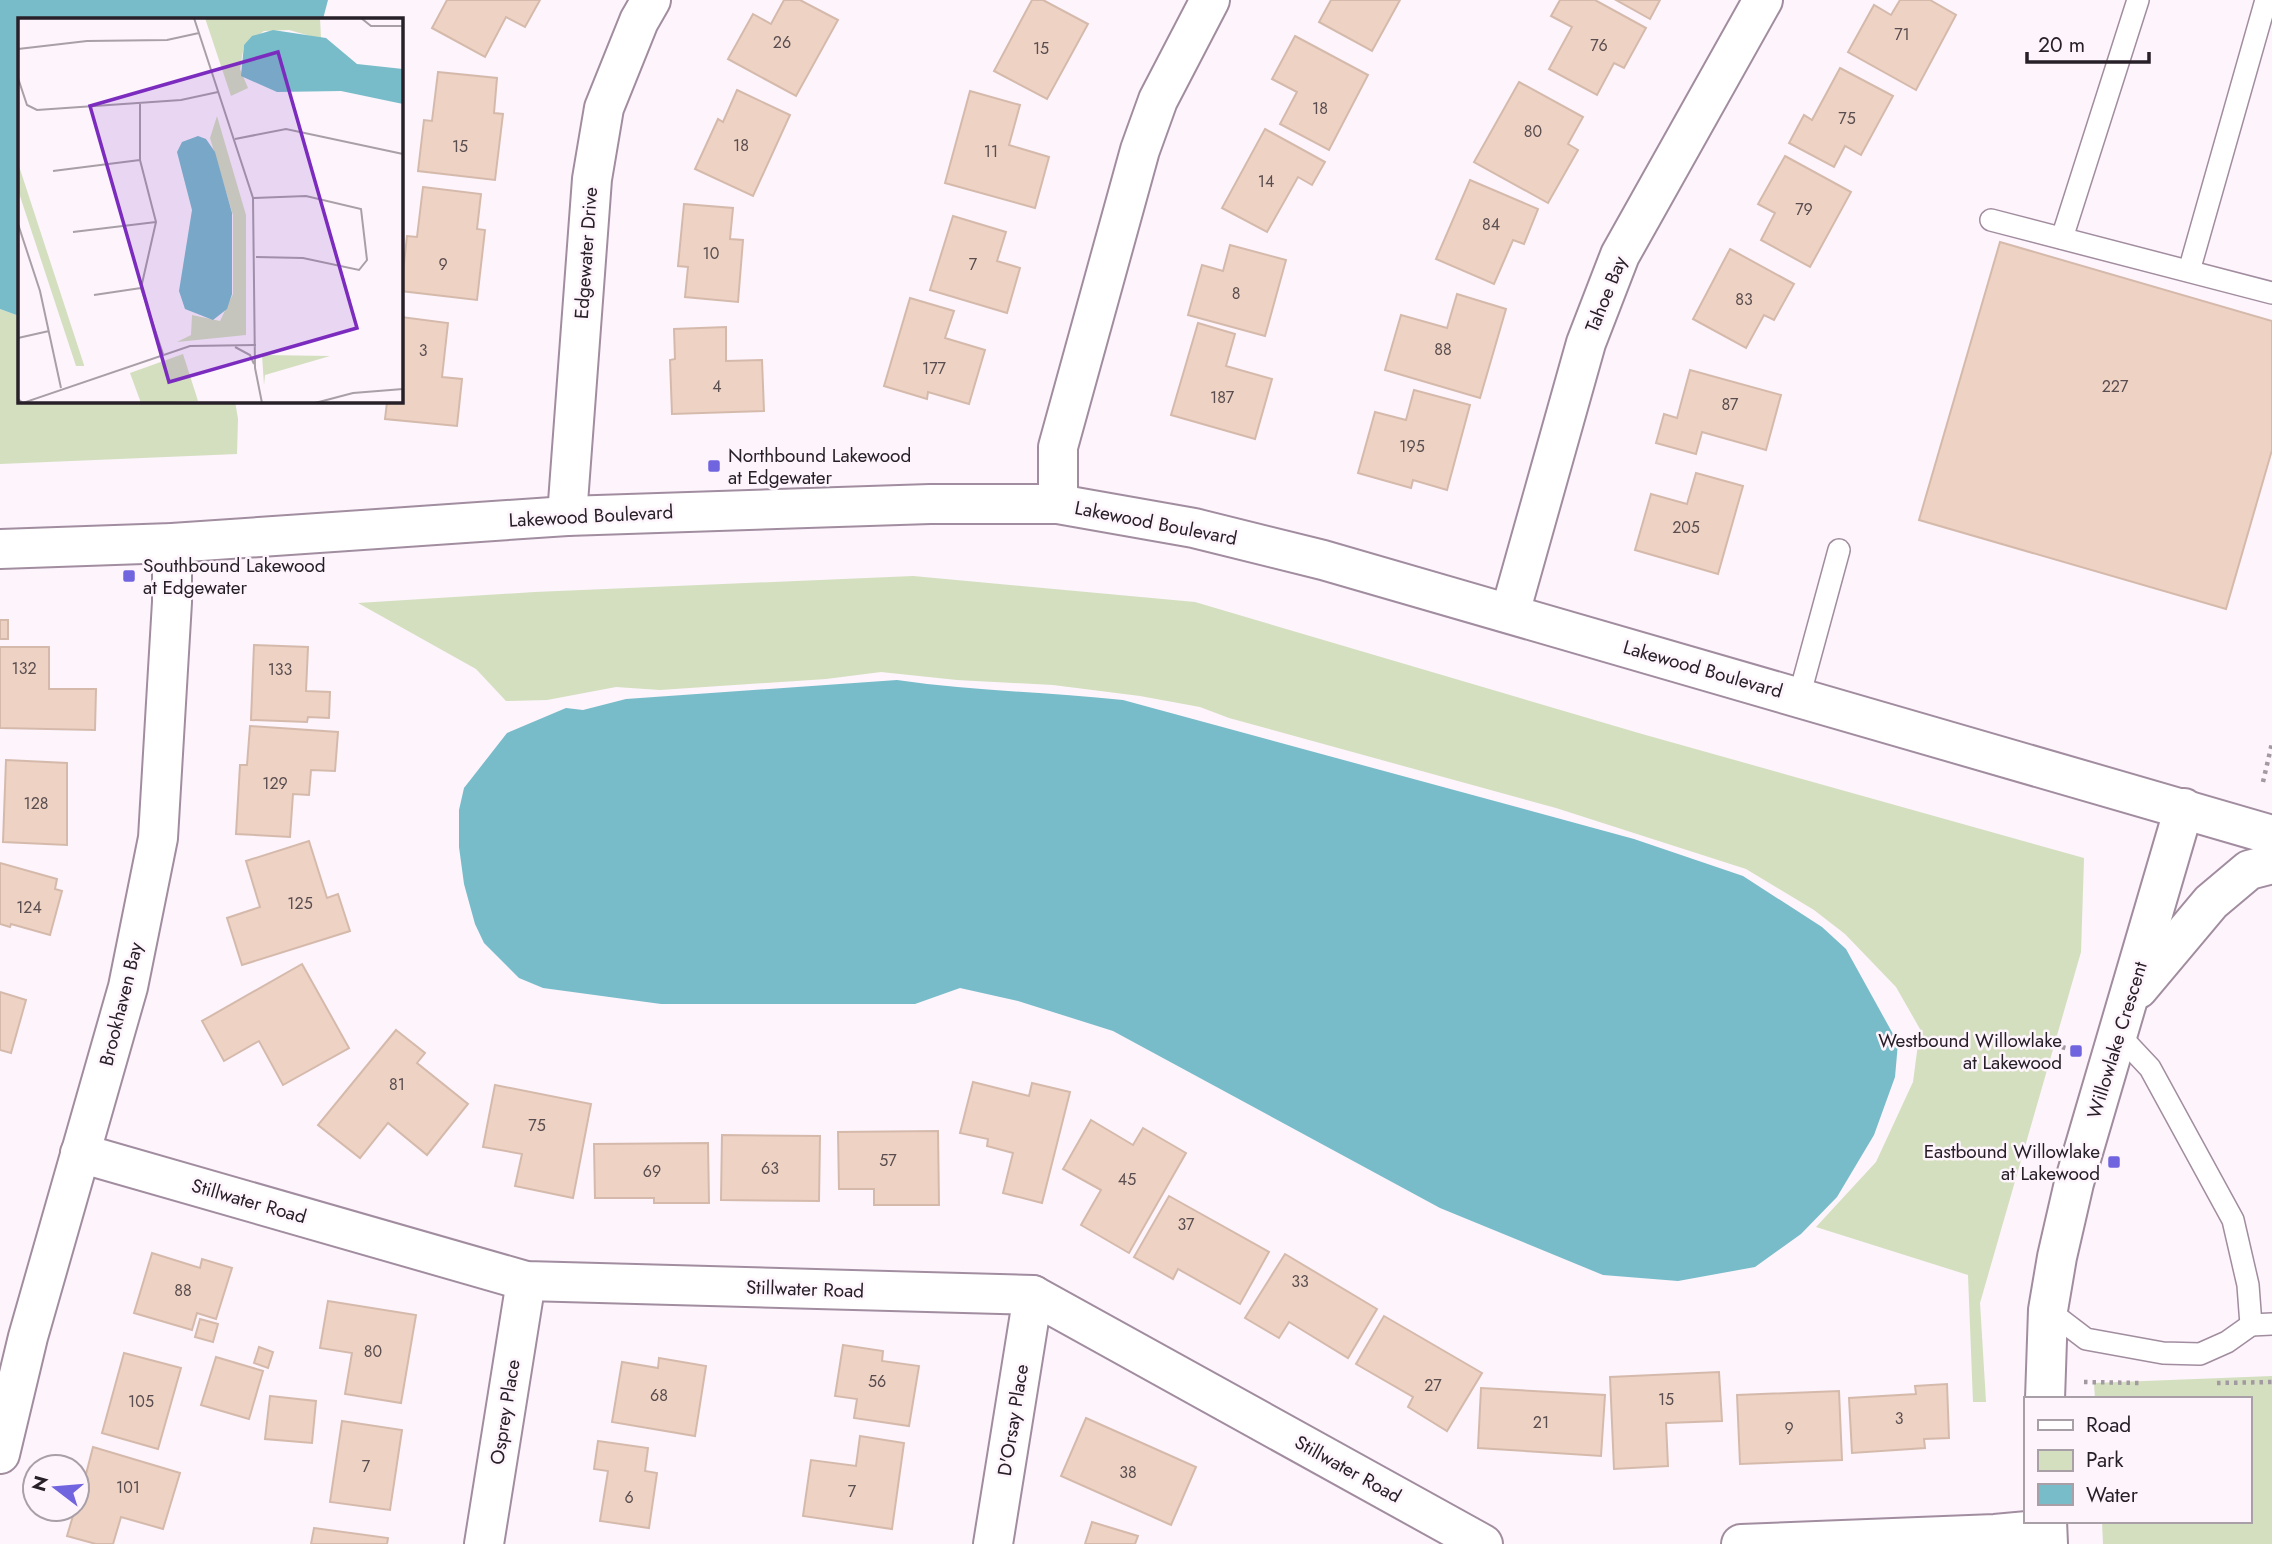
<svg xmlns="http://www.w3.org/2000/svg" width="2272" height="1544" font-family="Jost,sans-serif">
<rect width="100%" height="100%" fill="#fdf4fc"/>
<g fill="#d3dfbe">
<path d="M 0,309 L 19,316 L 19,401 L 235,401 L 238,419 L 237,454 L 0,464 Z"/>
<path d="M 913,576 L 1195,602 L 1642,734 L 2084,858 L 2081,952 L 1980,1303 L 1986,1402 L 1973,1402 L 1968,1275 L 1816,1227 L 1876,1162 L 1913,1082 L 1920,1029 L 1896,987 L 1845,934 L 1814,910 L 1746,869 L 1556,808 L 1229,718 L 1200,707 L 1140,696 L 1053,685 L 957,680 L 881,672 L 826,679 L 660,690 L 616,687 L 547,700 L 506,701 L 476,669 L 358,603 L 535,592 Z"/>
<path d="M 2272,1376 L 2272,1544 L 2103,1544 L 2102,1521 L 2249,1521 L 2249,1399 L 2095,1399 L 2094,1383 Z"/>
</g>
<g fill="#78bcc9">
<path d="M 0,0 L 328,0 L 323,19 L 19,19 L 19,316 L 0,309 Z"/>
<path d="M 897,680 C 972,691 1048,692 1123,700 L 1634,839 L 1743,876 L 1822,927 L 1846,949 L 1898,1043 L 1895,1077 L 1874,1135 L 1837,1197 L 1801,1234 L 1755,1267 L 1678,1281 L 1603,1275 L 1440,1208 L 1113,1031 L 1018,1001 L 960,988 L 915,1004 L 661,1004 L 543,988 L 519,978 L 484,943 L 475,924 L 464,884 L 459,847 L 459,810 L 464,788 L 507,733 L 566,708 L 583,710 L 626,699 Z"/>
</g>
<g fill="#eed3c5" stroke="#d5baac" stroke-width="2">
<path d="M 447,0 L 540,0 L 525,27 L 506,17 L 485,57 L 432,28 Z"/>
<path d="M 784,0 L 800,0 L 838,20 L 796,96 L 728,59 L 753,14 L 771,24 Z"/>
<path d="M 1032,0 L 1043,0 L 1088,24 L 1047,99 L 994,71 Z"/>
<path d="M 1331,0 L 1400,0 L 1372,51 L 1319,22 Z"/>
<path d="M 1560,0 L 1595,0 L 1646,28 L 1624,68 L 1614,63 L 1597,95 L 1549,69 L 1572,27 L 1551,16 Z"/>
<path d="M 1616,0 L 1660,0 L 1650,19 Z"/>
<path d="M 1900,0 L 1930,0 L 1956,15 L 1916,90 L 1848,52 L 1874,5 L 1891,15 Z"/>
<path d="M 1295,36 L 1368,75 L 1329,150 L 1280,124 L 1297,92 L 1272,79 Z"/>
<path d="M 1840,68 L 1893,96 L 1861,155 L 1845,146 L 1834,167 L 1789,143 L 1804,115 L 1812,120 Z"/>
<path d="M 438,72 L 497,78 L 494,113 L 503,114 L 495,180 L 418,171 L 424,120 L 432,121 Z"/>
<path d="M 1519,82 L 1583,117 L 1568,144 L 1578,150 L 1548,203 L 1474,162 Z"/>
<path d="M 737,90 L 790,115 L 753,196 L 695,169 L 718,119 L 723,122 Z"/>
<path d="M 970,91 L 1020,105 L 1009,145 L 1049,157 L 1035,208 L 945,183 Z"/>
<path d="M 1265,129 L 1325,162 L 1312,185 L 1298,177 L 1267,232 L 1222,208 Z"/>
<path d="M 1785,156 L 1851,192 L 1810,267 L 1761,240 L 1775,213 L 1758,204 Z"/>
<path d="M 1470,180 L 1538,209 L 1524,244 L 1513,240 L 1494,284 L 1436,259 Z"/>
<path d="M 423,187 L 481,194 L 477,229 L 485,230 L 477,300 L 401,291 L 407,236 L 417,237 Z"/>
<path d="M 684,204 L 733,208 L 730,239 L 743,240 L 738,302 L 685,297 L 688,267 L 678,266 Z"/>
<path d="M 953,216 L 1006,232 L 997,261 L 1020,268 L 1007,313 L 930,290 Z"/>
<path d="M 2000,242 L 2272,321 L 2272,450 L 2226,609 L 1919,520 Z"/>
<path d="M 1230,245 L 1286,260 L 1265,336 L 1188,315 L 1202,265 L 1223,271 Z"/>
<path d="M 1730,249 L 1794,284 L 1774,320 L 1764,315 L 1746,348 L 1693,319 Z"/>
<path d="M 1457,294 L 1506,309 L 1480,398 L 1385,370 L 1401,315 L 1447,328 Z"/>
<path d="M 910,298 L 954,311 L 945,338 L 985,350 L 969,404 L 928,392 L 927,399 L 884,386 Z"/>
<path d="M 401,317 L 448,323 L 442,377 L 462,379 L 457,426 L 385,419 L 387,402 L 377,401 L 401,401 Z"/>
<path d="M 1198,323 L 1235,334 L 1226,366 L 1272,379 L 1255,439 L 1171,415 Z"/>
<path d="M 726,327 L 726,361 L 762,360 L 764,411 L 672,414 L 670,360 L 675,359 L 674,329 Z"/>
<path d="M 1690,370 L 1781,395 L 1766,450 L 1702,432 L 1696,454 L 1656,443 L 1664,414 L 1677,418 Z"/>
<path d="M 1414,390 L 1470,405 L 1447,490 L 1413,480 L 1411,488 L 1358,473 L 1375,412 L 1406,420 Z"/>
<path d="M 1696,473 L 1743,486 L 1718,574 L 1635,550 L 1651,494 L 1687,504 Z"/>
<rect x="0" y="620" width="8" height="19"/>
<path d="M 254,645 L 308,647 L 306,691 L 330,692 L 329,718 L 308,717 L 307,722 L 251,720 Z"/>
<path d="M 0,647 L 49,647 L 49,689 L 96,689 L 95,730 L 0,728 Z"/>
<path d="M 250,726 L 338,732 L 335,771 L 311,770 L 309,795 L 293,794 L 290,837 L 236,834 L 240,765 L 247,765 Z"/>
<path d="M 6,760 L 67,763 L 67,845 L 3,842 Z"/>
<path d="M 309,841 L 327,898 L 338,894 L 350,931 L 242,965 L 227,918 L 260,907 L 246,861 Z"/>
<path d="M 0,863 L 57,879 L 55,889 L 62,891 L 50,935 L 11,924 L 10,927 L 0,924 Z"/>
<path d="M 302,964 L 349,1048 L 283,1085 L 259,1041 L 224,1061 L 202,1021 Z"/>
<path d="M 0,992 L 26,1000 L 11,1053 L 0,1050 Z"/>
<path d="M 396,1030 L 425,1053 L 417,1063 L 468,1104 L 427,1155 L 388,1123 L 360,1158 L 318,1125 Z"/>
<path d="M 973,1082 L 1029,1096 L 1032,1083 L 1070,1092 L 1042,1203 L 1003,1193 L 1013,1153 L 987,1146 L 988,1139 L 960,1133 Z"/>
<path d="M 495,1085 L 591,1104 L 573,1198 L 515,1186 L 522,1154 L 483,1147 Z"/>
<path d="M 1091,1120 L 1133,1145 L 1143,1128 L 1186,1153 L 1129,1253 L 1081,1225 L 1101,1190 L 1063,1169 Z"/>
<path d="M 938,1131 L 939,1205 L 874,1205 L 874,1189 L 839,1189 L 838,1132 Z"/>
<path d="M 722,1135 L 820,1136 L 819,1201 L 721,1200 Z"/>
<path d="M 708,1143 L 709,1203 L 654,1203 L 654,1198 L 595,1198 L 594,1144 Z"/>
<path d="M 1169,1196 L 1269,1252 L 1240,1304 L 1178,1269 L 1173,1279 L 1134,1257 Z"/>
<path d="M 152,1253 L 200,1268 L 202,1259 L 232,1268 L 216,1319 L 197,1313 L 192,1330 L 134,1313 Z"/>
<path d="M 1285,1254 L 1377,1309 L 1348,1358 L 1289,1322 L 1279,1338 L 1245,1318 Z"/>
<path d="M 328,1301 L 416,1315 L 401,1403 L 345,1394 L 352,1353 L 320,1348 Z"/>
<path d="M 1384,1316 L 1482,1373 L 1447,1431 L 1408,1407 L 1413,1397 L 1356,1364 Z"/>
<path d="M 200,1319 L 218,1324 L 213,1342 L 195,1337 Z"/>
<path d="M 843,1345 L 883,1351 L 882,1361 L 919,1366 L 909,1426 L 854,1418 L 857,1399 L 835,1396 Z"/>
<path d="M 259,1347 L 273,1352 L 268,1368 L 254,1363 Z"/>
<path d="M 124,1353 L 181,1368 L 158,1449 L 102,1433 Z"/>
<path d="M 216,1357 L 263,1371 L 249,1419 L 201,1405 Z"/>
<path d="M 659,1358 L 706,1366 L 695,1436 L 612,1422 L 622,1362 L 658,1368 Z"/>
<path d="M 1719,1372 L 1722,1421 L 1666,1423 L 1668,1466 L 1614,1469 L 1610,1377 Z"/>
<path d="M 1947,1384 L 1949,1438 L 1924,1439 L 1925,1448 L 1852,1453 L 1849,1398 L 1916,1394 L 1915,1386 Z"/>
<path d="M 1481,1388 L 1605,1395 L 1601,1456 L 1478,1448 Z"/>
<path d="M 1839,1391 L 1842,1460 L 1740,1464 L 1737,1395 Z"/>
<path d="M 270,1396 L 316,1401 L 312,1443 L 265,1439 Z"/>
<path d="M 1086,1418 L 1196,1467 L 1171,1525 L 1061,1476 Z"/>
<path d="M 342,1421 L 402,1430 L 390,1510 L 330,1502 Z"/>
<path d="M 860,1436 L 904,1443 L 892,1529 L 803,1516 L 811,1460 L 856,1466 Z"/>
<path d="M 598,1441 L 648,1448 L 645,1471 L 657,1473 L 649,1528 L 600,1521 L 608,1471 L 594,1469 Z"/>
<path d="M 93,1447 L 180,1473 L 163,1529 L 121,1517 L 113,1544 L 96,1544 L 67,1536 L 75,1509 L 77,1509 Z"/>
<path d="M 1092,1522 L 1138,1536 L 1135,1544 L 1085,1544 Z"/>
<path d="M 314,1528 L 388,1538 L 387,1544 L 311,1544 Z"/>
</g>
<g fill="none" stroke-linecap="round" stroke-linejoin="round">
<g stroke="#a18d9f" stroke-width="24">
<g id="service">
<path d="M 1991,220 L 2272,293"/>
<path d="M 2062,238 L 2138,0"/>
<path d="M 2189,271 L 2266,0"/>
<path d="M 1799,697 L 1839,550"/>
<path d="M 2048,1310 L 2086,1339 L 2163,1353 L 2200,1354 L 2227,1342 L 2251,1325 L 2248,1285 L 2233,1220 L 2150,1068 L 2119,1035"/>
<path d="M 2251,1325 L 2272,1324"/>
</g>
</g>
<g stroke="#a18d9f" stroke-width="42">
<g id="minor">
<path d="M 1058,504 L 1058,447 L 1140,150 L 1158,100 L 1210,0"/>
<path d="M 567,516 L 592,179 L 604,108 L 639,21 L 651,0"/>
<path d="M 1510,613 L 1586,343 L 1620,255 L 1763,0"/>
<path d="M 80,1153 L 526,1281 L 1033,1295 L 1483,1544"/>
<path d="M 0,1454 L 28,1337 L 128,987 L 158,838 L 172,602 L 172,543"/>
<path d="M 484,1544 L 526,1281"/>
<path d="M 993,1544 L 1033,1295"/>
<path d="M 1741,1544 L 1995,1534 L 2047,1529"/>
</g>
</g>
<g stroke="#a18d9f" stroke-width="42">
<g id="tertiary">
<path d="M 0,549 L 172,543 L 567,516 L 930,504 L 1058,504 L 1194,528 L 1323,560 L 2272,835"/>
<path d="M 2138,989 L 2211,902 L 2249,870 L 2272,864"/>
<path d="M 2045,1399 L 2048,1310 L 2057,1257 L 2074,1183 L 2184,808"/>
<path d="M 2047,1521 L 2048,1544"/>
</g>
</g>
<g stroke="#a299a1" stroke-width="4.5" stroke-dasharray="3.5 5" stroke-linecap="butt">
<path d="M 2263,782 L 2272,743"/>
<path d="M 2062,1047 L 2072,1050"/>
<path d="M 2084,1382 L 2139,1383"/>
<path d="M 2217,1383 L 2272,1382"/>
</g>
<use href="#service" stroke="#fff" stroke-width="21"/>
<use href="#minor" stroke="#fff" stroke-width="38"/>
<use href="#tertiary" stroke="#fff" stroke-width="38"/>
</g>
<g fill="#7164df" stroke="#fdf4fc" stroke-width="2.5">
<rect x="707" y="459" width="14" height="14" rx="3.5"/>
<rect x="122" y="569" width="14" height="14" rx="3.5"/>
<rect x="2069" y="1044" width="14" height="14" rx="3.5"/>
<rect x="2107" y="1155" width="14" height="14" rx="3.5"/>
</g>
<g text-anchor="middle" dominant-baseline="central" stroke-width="5" stroke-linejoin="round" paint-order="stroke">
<g font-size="16" fill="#5a4d4f">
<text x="1902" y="34">71</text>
<text x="782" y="42">26</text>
<text x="1599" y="45">76</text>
<text x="1041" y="48">15</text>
<text x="1320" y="108">18</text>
<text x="1847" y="118">75</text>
<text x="1533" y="131">80</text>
<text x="741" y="145">18</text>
<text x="460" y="146">15</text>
<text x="991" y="151">11</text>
<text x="1266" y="181">14</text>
<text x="1804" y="209">79</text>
<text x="1491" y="224">84</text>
<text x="711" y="253">10</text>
<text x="443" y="264">9</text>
<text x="973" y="264">7</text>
<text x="1236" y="293">8</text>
<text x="1744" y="299">83</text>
<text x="1443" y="349">88</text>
<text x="423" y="350">3</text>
<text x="934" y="368">177</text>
<text x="717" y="386">4</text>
<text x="2115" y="386">227</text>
<text x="1222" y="397">187</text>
<text x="1730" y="404">87</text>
<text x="1412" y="446">195</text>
<text x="1686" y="527">205</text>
<text x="24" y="668">132</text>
<text x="280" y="669">133</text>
<text x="275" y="783">129</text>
<text x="36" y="803">128</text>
<text x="300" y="903">125</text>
<text x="29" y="907">124</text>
<text x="397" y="1084">81</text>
<text x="537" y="1125">75</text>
<text x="888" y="1160">57</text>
<text x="770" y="1168">63</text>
<text x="652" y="1171">69</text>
<text x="1127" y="1179">45</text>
<text x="1186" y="1224">37</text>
<text x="1300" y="1281">33</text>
<text x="183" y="1290">88</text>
<text x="373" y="1351">80</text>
<text x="877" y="1381">56</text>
<text x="1433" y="1385">27</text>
<text x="659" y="1395">68</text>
<text x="1666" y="1399">15</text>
<text x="141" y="1401">105</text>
<text x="1899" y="1418">3</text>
<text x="1541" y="1422">21</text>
<text x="1789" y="1428">9</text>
<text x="366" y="1466">7</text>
<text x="1128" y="1472">38</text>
<text x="128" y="1487">101</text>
<text x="852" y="1491">7</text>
<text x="629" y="1497">6</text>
</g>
<g font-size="19" fill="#282028" stroke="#fdf4fc">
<text transform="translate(586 253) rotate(-86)">Edgewater Drive</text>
<text transform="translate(1606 294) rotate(-68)">Tahoe Bay</text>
<text transform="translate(591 516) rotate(-3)">Lakewood Boulevard</text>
<text transform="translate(1156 523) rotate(11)">Lakewood Boulevard</text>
<text transform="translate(1703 669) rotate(16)">Lakewood Boulevard</text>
<text transform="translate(121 1004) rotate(-76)">Brookhaven Bay</text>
<text transform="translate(2117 1040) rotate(-73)">Willowlake Crescent</text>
<text transform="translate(249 1201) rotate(16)">Stillwater Road</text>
<text transform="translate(805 1289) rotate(2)">Stillwater Road</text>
<text transform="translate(505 1412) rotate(-81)">Osprey Place</text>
<text transform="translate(1013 1420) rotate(-81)">D'Orsay Place</text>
<text transform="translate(1348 1469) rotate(29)">Stillwater Road</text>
</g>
<g font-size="19" fill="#282028" stroke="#fdf4fc" text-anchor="start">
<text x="728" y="455">Northbound Lakewood<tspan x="728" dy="22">at Edgewater</tspan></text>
<text x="143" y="565">Southbound Lakewood<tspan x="143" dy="22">at Edgewater</tspan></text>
<text x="2062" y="1040" text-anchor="end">Westbound Willowlake<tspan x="2062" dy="22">at Lakewood</tspan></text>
<text x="2100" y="1151" text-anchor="end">Eastbound Willowlake<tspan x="2100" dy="22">at Lakewood</tspan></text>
</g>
</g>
<g transform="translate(18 18)">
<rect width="385" height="385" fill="#fdf4fc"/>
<path d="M 187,0 L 302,0 L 303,21 L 271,12 L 246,13 L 226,27 L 222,51 L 230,70 L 213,78 ZM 199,98 L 228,197 L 228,317 L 159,324 L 173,317 L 174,297 L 202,303 L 215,276 L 215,197 L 192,120 ZM 0,145 L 66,347 L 66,348 L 58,348 L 0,172 ZM 165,336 L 180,383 L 123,385 L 112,355 ZM 244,337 L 312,338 L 247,357 L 246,367 Z" fill="#d3dfbe"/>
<path d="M 255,12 L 308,20 L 339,46 L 385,51 L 385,86 L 323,73 L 259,74 L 223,58 L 226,27 L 234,18 ZM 180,118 L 188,121 L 197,134 L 214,195 L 214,276 L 209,291 L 195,302 L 167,291 L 161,273 L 174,192 L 159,134 L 164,124 Z" fill="#78bcc9"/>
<path fill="none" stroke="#a89fa7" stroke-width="2" d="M 176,0 L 235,180 L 237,350 L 244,385M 343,0 L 353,8 L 385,8M 0,31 L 69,23 L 149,22 L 181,15M 0,60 L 9,87 L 19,92 L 163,82 L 200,74M 122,84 L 122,142 L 138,204 L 123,270 L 145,336M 217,121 L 268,111 L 385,136M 35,153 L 122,142M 235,180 L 288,178 L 343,191 L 349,242 L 341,252 L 285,240 L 238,239M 0,206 L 22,273 L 43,370M 55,214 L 138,204M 76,277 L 123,270M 0,320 L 31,313M 217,329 L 232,337 L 236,346M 0,381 L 5,385 L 172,328 L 238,327M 297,385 L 335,375 L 385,371"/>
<path fill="#7b2cbf" fill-opacity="0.15" stroke="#7b2cbf" stroke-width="3.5" d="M 260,34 L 339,310 L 151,364 L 72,88 Z"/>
<rect width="385" height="385" fill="none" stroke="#282028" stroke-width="3.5"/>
</g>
<rect x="2024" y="1397" width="228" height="126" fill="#fdf4fc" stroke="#a89fa7" stroke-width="2"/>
<rect x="2038" y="1420" width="35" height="10" fill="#ffffff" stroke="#a89fa7" stroke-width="2"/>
<text x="2086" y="1432" font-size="21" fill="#282028">Road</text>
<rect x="2038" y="1450" width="35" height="21" fill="#d3dfbe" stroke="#a89fa7" stroke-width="2"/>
<text x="2086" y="1467" font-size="21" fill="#282028">Park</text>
<rect x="2038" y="1484" width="35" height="21" fill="#78bcc9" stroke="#a89fa7" stroke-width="2"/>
<text x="2086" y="1502" font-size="21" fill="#282028">Water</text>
<g transform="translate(56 1488) rotate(286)"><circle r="33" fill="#fdf4fc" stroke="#a89fa7" stroke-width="2"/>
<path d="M0-5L12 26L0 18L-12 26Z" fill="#7164df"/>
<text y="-10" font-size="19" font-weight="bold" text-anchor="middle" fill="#282028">N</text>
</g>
<path d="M2027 52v10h122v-10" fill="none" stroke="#282028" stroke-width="3.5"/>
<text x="2038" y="52" font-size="21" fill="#282028" stroke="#fdf4fc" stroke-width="5" paint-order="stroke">20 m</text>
</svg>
